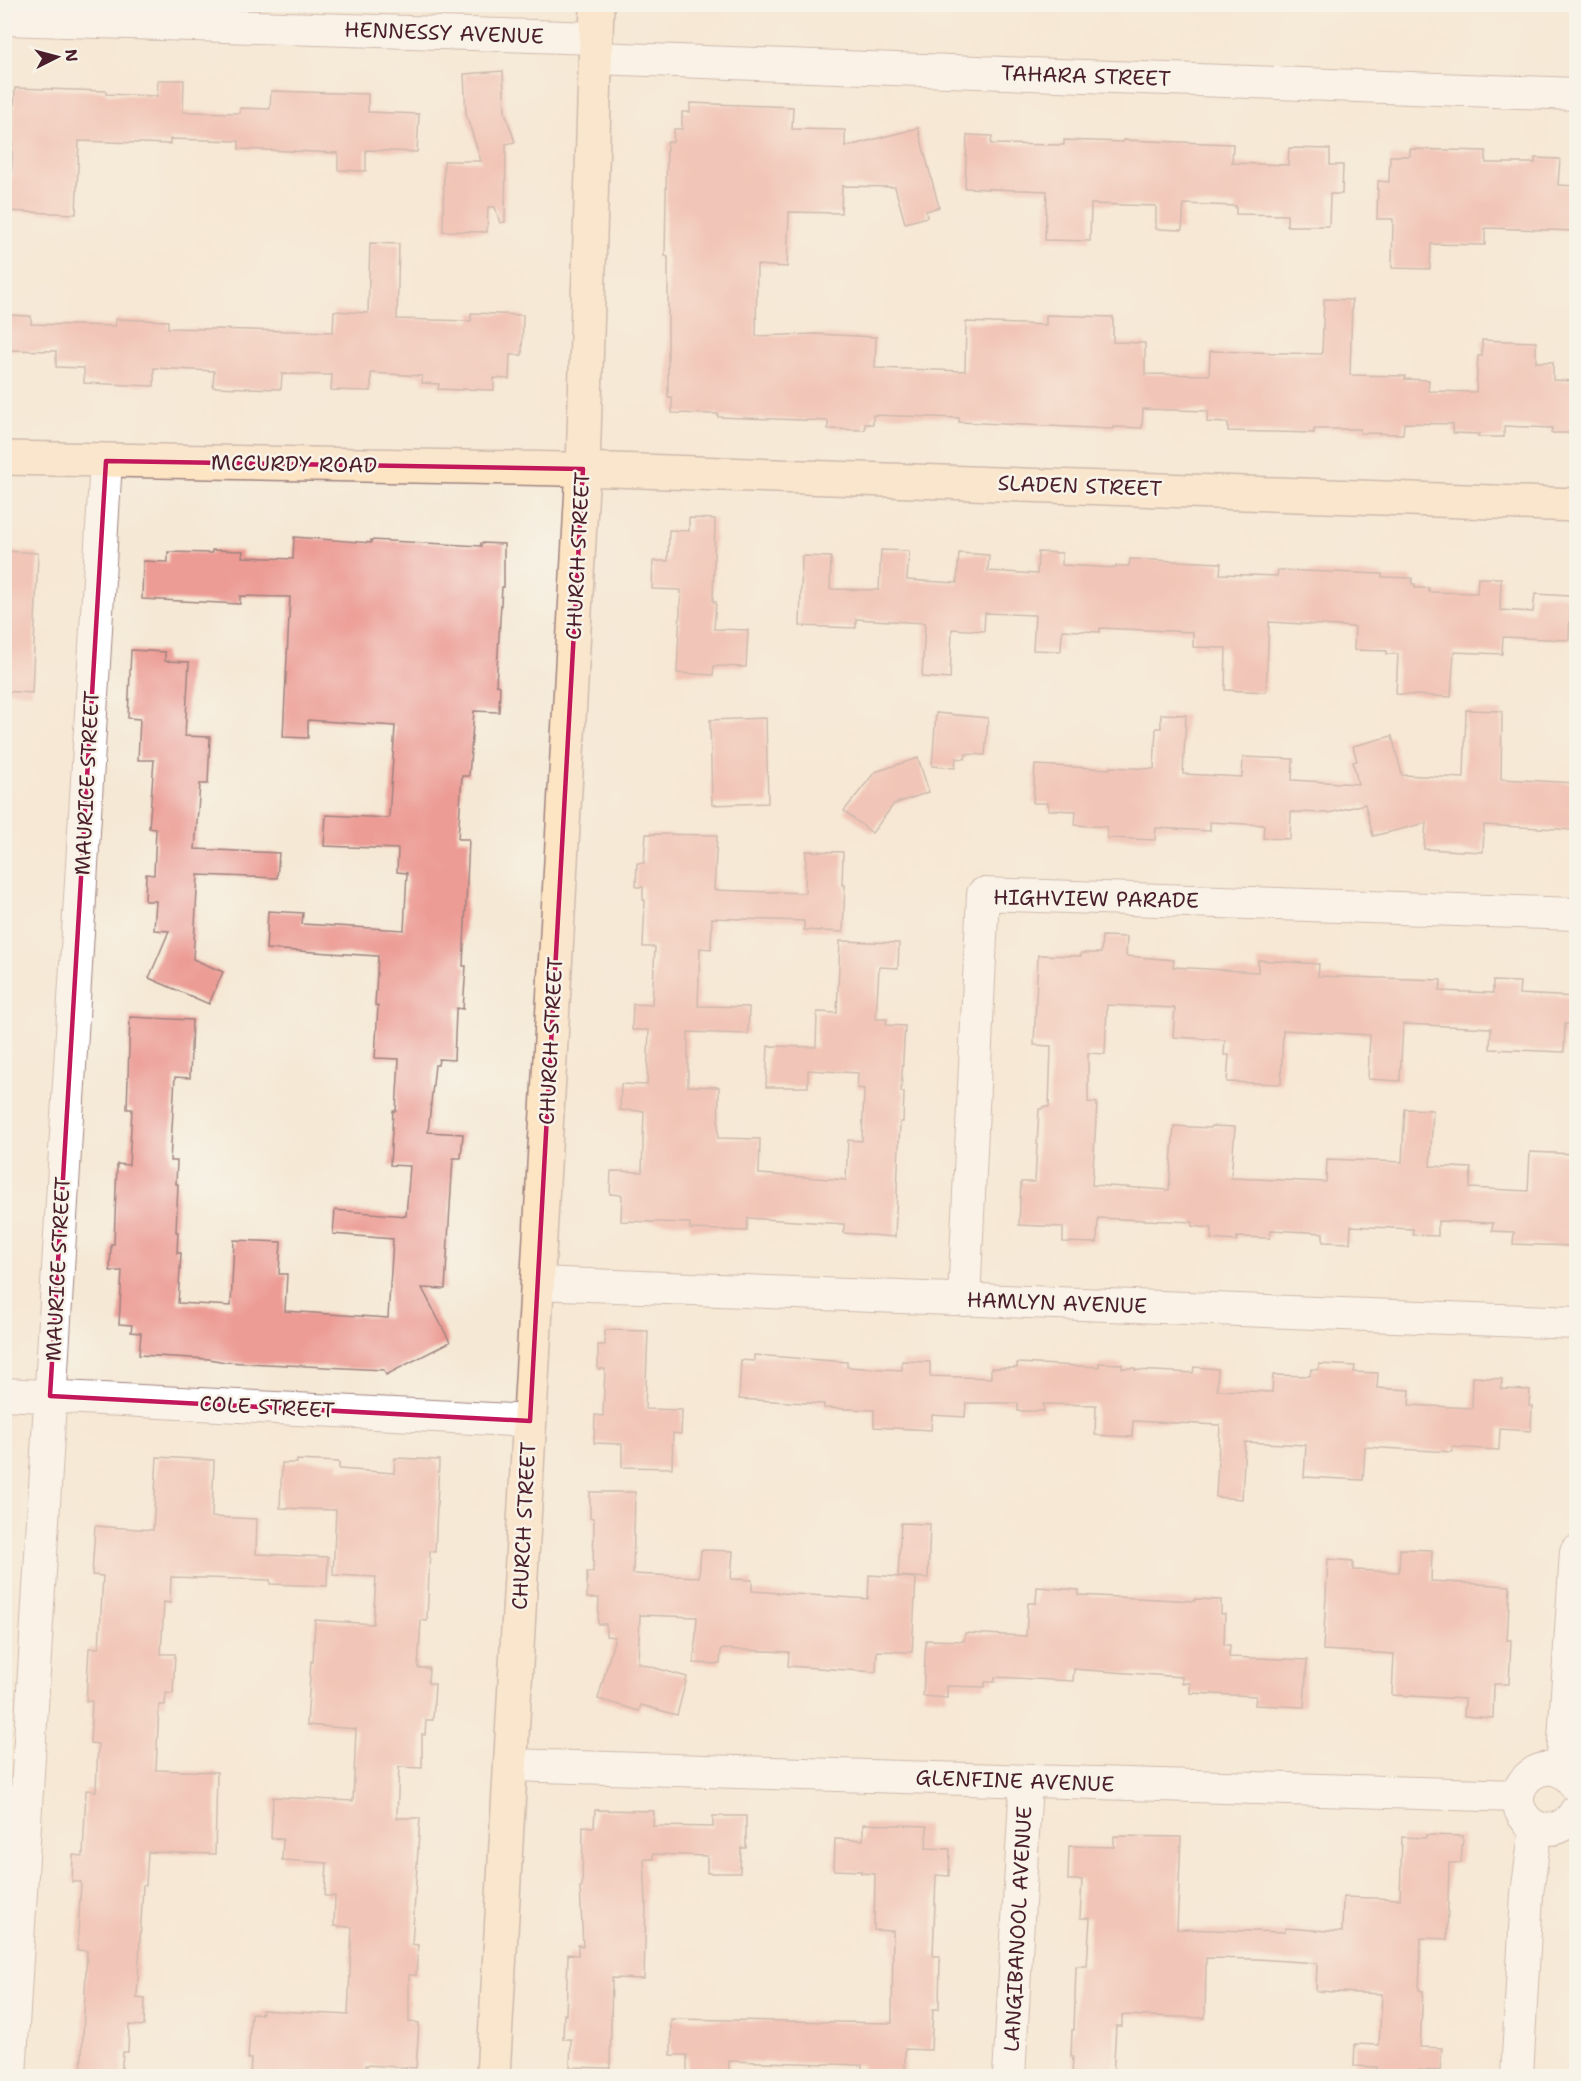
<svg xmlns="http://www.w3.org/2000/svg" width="1581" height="2081" font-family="'Shantell Sans',sans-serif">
<rect width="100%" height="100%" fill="#f7f3e8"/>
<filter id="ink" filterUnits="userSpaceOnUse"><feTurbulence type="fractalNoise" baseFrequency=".0167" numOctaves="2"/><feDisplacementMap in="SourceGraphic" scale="12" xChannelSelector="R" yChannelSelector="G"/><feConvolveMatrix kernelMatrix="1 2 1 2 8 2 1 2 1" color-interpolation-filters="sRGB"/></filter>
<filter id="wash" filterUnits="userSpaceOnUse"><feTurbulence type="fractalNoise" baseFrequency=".008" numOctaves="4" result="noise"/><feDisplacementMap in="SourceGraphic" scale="24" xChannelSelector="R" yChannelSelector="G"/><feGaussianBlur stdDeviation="1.35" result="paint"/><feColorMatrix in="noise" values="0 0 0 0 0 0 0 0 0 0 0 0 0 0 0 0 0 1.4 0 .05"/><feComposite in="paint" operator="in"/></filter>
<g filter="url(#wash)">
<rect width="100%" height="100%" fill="#f5e8d4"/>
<g id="blocks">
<g fill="#ec9c95">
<path d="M 503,71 L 505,112 L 515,142 L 506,144 L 505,222 L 500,223 L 495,207 L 488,207 L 487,232 L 443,231 L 444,161 L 481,161 L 466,114 L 464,74 Z"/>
<path d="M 158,80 L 184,80 L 183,112 L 240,113 L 240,108 L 270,109 L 271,91 L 368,94 L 368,112 L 419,114 L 417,152 L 366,150 L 366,171 L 338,170 L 338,153 L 239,149 L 239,141 L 170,139 L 170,144 L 79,141 L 76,214 L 4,211 L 4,180 L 11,181 L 15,88 L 106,91 L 106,94 L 157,96 Z"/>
<path d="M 690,103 L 793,107 L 792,129 L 845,130 L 845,147 L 918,128 L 939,207 L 926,211 L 927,217 L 905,223 L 895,187 L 842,186 L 841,213 L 789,212 L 787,267 L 757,265 L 756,336 L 816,334 L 876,337 L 875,368 L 965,371 L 966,322 L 1046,325 L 1046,315 L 1113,317 L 1113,342 L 1145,343 L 1145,374 L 1209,375 L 1210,351 L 1322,354 L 1324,299 L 1352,300 L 1350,375 L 1405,376 L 1405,379 L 1429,380 L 1428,391 L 1476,392 L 1478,356 L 1482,356 L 1482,340 L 1536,342 L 1536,362 L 1553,362 L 1553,380 L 1576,381 L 1576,433 L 1551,433 L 1552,428 L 1504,426 L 1504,437 L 1478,437 L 1479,434 L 1453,433 L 1453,424 L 1404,423 L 1403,434 L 1360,433 L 1360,429 L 1314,429 L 1314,433 L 1228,431 L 1228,423 L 1207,422 L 1208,411 L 1143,409 L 1142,428 L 1114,427 L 1114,429 L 959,422 L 959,418 L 873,415 L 873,424 L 865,424 L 865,430 L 828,429 L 828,421 L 718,417 L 718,414 L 672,413 L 672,397 L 668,397 L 668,257 L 665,256 L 667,142 L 673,142 L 674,129 L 682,129 L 682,112 L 690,112 Z"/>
<path d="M 967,135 L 992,136 L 991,144 L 1064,145 L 1064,140 L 1123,142 L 1123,140 L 1233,144 L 1232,163 L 1288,165 L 1289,148 L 1330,149 L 1330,165 L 1343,165 L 1342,194 L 1330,194 L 1329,226 L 1287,226 L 1287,215 L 1236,214 L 1236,206 L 1184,204 L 1182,230 L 1156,229 L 1156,206 L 1091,204 L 1090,241 L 1045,240 L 1047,191 L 965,188 Z"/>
<path d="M 1410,149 L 1486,151 L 1486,163 L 1535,163 L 1535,158 L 1560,159 L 1558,185 L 1576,186 L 1576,231 L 1485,228 L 1485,245 L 1431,244 L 1430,269 L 1392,268 L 1393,219 L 1377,219 L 1378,181 L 1389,182 L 1390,156 L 1410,156 Z"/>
<path d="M 370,243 L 399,244 L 397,319 L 471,321 L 471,313 L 523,315 L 522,355 L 510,355 L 509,379 L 494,378 L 494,390 L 462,389 L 462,390 L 438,389 L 439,384 L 422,383 L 422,376 L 371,373 L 371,391 L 331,390 L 332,375 L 282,374 L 281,389 L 213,387 L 214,371 L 154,368 L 154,386 L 84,383 L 84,368 L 56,367 L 56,351 L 4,350 L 4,315 L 31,316 L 31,324 L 115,326 L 116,319 L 168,321 L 168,328 L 333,332 L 334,311 L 368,313 Z"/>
<path d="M 689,518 L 715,519 L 713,602 L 716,602 L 714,629 L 748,630 L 746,667 L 714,666 L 713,675 L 677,673 L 681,590 L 652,589 L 653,561 L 668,561 L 669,530 L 689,531 Z"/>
<path d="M 294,537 L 371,543 L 371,540 L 481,546 L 481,543 L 504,544 L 504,587 L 502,587 L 496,685 L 500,686 L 499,712 L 474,711 L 469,776 L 462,776 L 458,839 L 469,839 L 463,966 L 466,966 L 463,1009 L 457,1008 L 456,1011 L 454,1060 L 439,1059 L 438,1065 L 435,1065 L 428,1132 L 463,1134 L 461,1158 L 453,1158 L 445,1289 L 422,1288 L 450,1342 L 386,1375 L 384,1370 L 225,1362 L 209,1359 L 139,1355 L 141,1333 L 131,1332 L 132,1325 L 119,1324 L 122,1271 L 110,1271 L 111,1244 L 114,1244 L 117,1164 L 129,1165 L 132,1109 L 127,1109 L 130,1017 L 192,1020 L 190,1078 L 175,1077 L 170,1161 L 177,1161 L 176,1184 L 178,1184 L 176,1232 L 178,1232 L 177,1253 L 181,1253 L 178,1303 L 231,1306 L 234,1240 L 281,1242 L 279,1274 L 287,1274 L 285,1311 L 388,1318 L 393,1239 L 333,1234 L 335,1210 L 406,1216 L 410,1166 L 390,1165 L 393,1111 L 396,1111 L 399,1059 L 375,1058 L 378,1006 L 375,1005 L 378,956 L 266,949 L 268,911 L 303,913 L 302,924 L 404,930 L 407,873 L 397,872 L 398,849 L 324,846 L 326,815 L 389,818 L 395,726 L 308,720 L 308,738 L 283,737 L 290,597 L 240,596 L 240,604 L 142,599 L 143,561 L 168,562 L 168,552 L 212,553 L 212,550 L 243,551 L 242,557 L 293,559 Z"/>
<path d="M 881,550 L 909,551 L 907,580 L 957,583 L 959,553 L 989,555 L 988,571 L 1037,574 L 1038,552 L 1062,553 L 1062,565 L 1116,568 L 1116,566 L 1129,566 L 1130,559 L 1221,563 L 1220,574 L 1277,576 L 1278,570 L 1382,574 L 1382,577 L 1412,578 L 1412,584 L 1415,584 L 1415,588 L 1429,588 L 1429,592 L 1477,593 L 1478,578 L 1501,578 L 1500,610 L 1533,612 L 1535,594 L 1571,596 L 1569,640 L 1503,637 L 1502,654 L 1454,652 L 1451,697 L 1396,694 L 1398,654 L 1387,654 L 1387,651 L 1354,650 L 1355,627 L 1269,622 L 1266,692 L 1225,690 L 1226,648 L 1193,647 L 1193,632 L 1100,628 L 1100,632 L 1062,630 L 1061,651 L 1033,650 L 1035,615 L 985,613 L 984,631 L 952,629 L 950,679 L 922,677 L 925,623 L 856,619 L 856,628 L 800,626 L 802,556 L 831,557 L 830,589 L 879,590 Z"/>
<path d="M 4,551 L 38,553 L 32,693 L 4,691 Z"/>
<path d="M 131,650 L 165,652 L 165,661 L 189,662 L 185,736 L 210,737 L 208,784 L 200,784 L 195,849 L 279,853 L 277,878 L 198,875 L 193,959 L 223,972 L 209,1004 L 149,978 L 169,931 L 154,930 L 156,901 L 145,901 L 146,874 L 154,875 L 156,829 L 149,828 L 154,760 L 138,760 L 140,719 L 128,718 Z"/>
<path d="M 1466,710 L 1502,711 L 1501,779 L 1576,783 L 1574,830 L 1484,825 L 1483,852 L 1424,849 L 1426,823 L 1373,836 L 1365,804 L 1329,813 L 1291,812 L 1290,839 L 1263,838 L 1264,825 L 1210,822 L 1210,831 L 1156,828 L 1155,840 L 1107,838 L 1107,827 L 1075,825 L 1076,811 L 1048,810 L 1048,803 L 1033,803 L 1035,765 L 1110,769 L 1110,767 L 1154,769 L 1156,728 L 1161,728 L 1161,714 L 1186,715 L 1183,774 L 1242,777 L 1243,757 L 1293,759 L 1292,780 L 1358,784 L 1353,762 L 1357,761 L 1353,746 L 1392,736 L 1402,775 L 1464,778 Z"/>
<path d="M 936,713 L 988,718 L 985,755 L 966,754 L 965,759 L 956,758 L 955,768 L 932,766 Z"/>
<path d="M 766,718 L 768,803 L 712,805 L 710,720 Z"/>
<path d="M 918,758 L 929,792 L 894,804 L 872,833 L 844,811 L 875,772 Z"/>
<path d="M 646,834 L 717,835 L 714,890 L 805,893 L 806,851 L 843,852 L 842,885 L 845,885 L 843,932 L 804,930 L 804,921 L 712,918 L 711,949 L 700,948 L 698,1006 L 749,1007 L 748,1034 L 688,1032 L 688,1086 L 719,1087 L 718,1138 L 760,1139 L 759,1174 L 846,1180 L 848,1140 L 862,1141 L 864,1089 L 857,1088 L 858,1073 L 808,1070 L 808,1087 L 766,1087 L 768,1046 L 816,1047 L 817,1012 L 837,1013 L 840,941 L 899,943 L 898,968 L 879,967 L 876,1019 L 887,1019 L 886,1025 L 905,1026 L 901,1092 L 904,1092 L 903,1122 L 900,1122 L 895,1237 L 844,1233 L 844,1224 L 748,1218 L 747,1231 L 690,1229 L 690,1223 L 621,1221 L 622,1195 L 610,1194 L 611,1171 L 642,1172 L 644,1111 L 620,1110 L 621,1084 L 647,1085 L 649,1030 L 632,1030 L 633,1004 L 652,1005 L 655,947 L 643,947 L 645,900 L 643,900 L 643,887 L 636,887 L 637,863 L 644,863 Z"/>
<path d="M 1102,936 L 1127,937 L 1126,956 L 1174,960 L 1173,967 L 1258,972 L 1258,960 L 1319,964 L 1318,976 L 1441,980 L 1440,991 L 1493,993 L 1493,981 L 1520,982 L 1519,994 L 1576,997 L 1576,1024 L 1565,1024 L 1564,1052 L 1490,1049 L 1491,1028 L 1403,1024 L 1400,1081 L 1368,1079 L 1370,1035 L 1283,1030 L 1281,1084 L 1227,1082 L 1229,1055 L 1224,1055 L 1225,1040 L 1173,1037 L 1175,1008 L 1107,1005 L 1105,1054 L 1088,1053 L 1088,1102 L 1097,1103 L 1092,1185 L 1169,1190 L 1174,1126 L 1210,1128 L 1211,1126 L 1235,1127 L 1231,1178 L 1326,1182 L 1327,1159 L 1402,1162 L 1405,1109 L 1433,1110 L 1430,1166 L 1471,1168 L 1470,1188 L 1528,1191 L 1530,1152 L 1576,1154 L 1576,1246 L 1513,1244 L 1514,1232 L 1492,1231 L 1493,1223 L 1438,1221 L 1438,1236 L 1413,1235 L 1413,1229 L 1351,1226 L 1350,1243 L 1323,1242 L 1323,1233 L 1271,1230 L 1270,1238 L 1237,1237 L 1237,1241 L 1211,1239 L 1212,1228 L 1192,1226 L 1193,1222 L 1098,1218 L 1097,1243 L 1063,1242 L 1063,1227 L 1019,1225 L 1021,1182 L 1035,1182 L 1039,1109 L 1042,1109 L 1043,1107 L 1049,1107 L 1051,1046 L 1034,1045 L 1038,955 L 1081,956 L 1081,953 L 1101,953 Z"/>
<path d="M 605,1330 L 648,1331 L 645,1409 L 682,1410 L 681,1434 L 673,1433 L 672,1468 L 622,1467 L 622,1444 L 594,1443 L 595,1415 L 603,1416 L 605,1369 L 598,1369 L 598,1345 L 605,1345 Z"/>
<path d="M 754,1355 L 847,1362 L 847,1367 L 902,1370 L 902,1361 L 930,1362 L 930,1376 L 991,1378 L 991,1368 L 1017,1368 L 1017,1363 L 1099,1367 L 1099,1363 L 1122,1364 L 1122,1368 L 1135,1368 L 1135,1370 L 1193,1373 L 1194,1367 L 1218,1369 L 1217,1390 L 1272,1392 L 1273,1375 L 1310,1376 L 1311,1369 L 1318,1370 L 1319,1364 L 1355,1366 L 1354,1372 L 1378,1373 L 1377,1388 L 1410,1390 L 1409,1405 L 1472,1408 L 1473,1377 L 1502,1379 L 1501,1389 L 1530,1390 L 1529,1406 L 1532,1406 L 1531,1431 L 1500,1429 L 1499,1450 L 1452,1447 L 1452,1452 L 1365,1447 L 1363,1480 L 1304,1477 L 1306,1445 L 1245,1442 L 1242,1499 L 1216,1497 L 1220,1425 L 1133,1421 L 1132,1437 L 1095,1435 L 1096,1405 L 1043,1404 L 1044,1411 L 1018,1411 L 1018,1403 L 966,1403 L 965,1417 L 932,1415 L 931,1430 L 874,1427 L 874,1410 L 824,1408 L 824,1404 L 739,1399 L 741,1360 L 754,1361 Z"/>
<path d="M 157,1457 L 214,1460 L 212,1517 L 257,1519 L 256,1554 L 328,1557 L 327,1586 L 270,1584 L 270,1580 L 171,1577 L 170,1603 L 164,1602 L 161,1654 L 175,1654 L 173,1694 L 166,1693 L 165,1705 L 159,1705 L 156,1770 L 217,1772 L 215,1854 L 148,1852 L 146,1885 L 143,1885 L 137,1998 L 145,1999 L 144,2026 L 129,2025 L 128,2052 L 123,2052 L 121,2076 L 81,2076 L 87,1951 L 77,1950 L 81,1882 L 72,1882 L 73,1855 L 83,1856 L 86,1790 L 96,1791 L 98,1744 L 90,1743 L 92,1701 L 86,1701 L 89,1648 L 99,1648 L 103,1576 L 92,1575 L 95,1526 L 153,1530 Z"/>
<path d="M 395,1458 L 439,1460 L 435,1552 L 430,1551 L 427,1621 L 421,1620 L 418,1668 L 429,1668 L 428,1683 L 435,1684 L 433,1720 L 426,1720 L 425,1735 L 422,1734 L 422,1768 L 399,1767 L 397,1818 L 420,1818 L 412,1944 L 418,1945 L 416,1975 L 409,1975 L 409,2022 L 419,2023 L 416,2068 L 366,2065 L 365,2076 L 250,2076 L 251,2059 L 248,2059 L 251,2013 L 262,2014 L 262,2010 L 348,2015 L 352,1927 L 334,1926 L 335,1896 L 325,1896 L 327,1863 L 282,1860 L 283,1839 L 271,1838 L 273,1797 L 353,1801 L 356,1729 L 307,1725 L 311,1661 L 313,1662 L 315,1620 L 373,1624 L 376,1577 L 333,1575 L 336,1510 L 280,1508 L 282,1463 L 297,1463 L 297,1460 L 339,1462 L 339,1469 L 394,1473 Z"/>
<path d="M 590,1492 L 635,1492 L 633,1574 L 699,1577 L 701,1550 L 733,1551 L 731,1579 L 752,1580 L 752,1591 L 868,1599 L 869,1575 L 916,1578 L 912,1652 L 877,1651 L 876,1672 L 788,1666 L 789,1652 L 721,1649 L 720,1664 L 694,1663 L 697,1617 L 640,1615 L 638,1663 L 687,1677 L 677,1715 L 641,1705 L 639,1711 L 598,1699 L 615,1637 L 606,1636 L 606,1624 L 598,1624 L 599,1598 L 587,1598 L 587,1572 L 593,1572 L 594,1518 L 590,1518 Z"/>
<path d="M 901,1523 L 930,1524 L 928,1578 L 898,1576 Z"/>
<path d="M 1400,1549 L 1432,1550 L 1431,1581 L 1510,1586 L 1507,1640 L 1511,1640 L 1509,1684 L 1494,1684 L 1493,1718 L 1464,1716 L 1465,1699 L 1392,1695 L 1394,1654 L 1323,1650 L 1328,1559 L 1353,1561 L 1353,1570 L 1399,1572 Z"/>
<path d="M 1037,1587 L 1079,1590 L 1078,1595 L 1195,1601 L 1195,1599 L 1221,1600 L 1221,1614 L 1225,1614 L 1224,1645 L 1230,1645 L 1229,1657 L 1307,1660 L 1304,1707 L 1255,1705 L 1256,1696 L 1190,1693 L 1190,1683 L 1182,1683 L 1182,1677 L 1074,1669 L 1073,1681 L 995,1677 L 995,1682 L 985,1682 L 985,1687 L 947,1686 L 947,1698 L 923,1696 L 926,1640 L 964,1641 L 965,1633 L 1026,1636 L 1028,1603 L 1036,1603 Z"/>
<path d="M 595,1810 L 654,1811 L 653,1826 L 713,1827 L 713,1816 L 746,1816 L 746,1848 L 741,1848 L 740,1873 L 707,1873 L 707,1856 L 653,1854 L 653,1859 L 644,1859 L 646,1902 L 644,1979 L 612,1978 L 610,2068 L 570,2067 L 571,2039 L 563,2039 L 564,2014 L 566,2015 L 568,1954 L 578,1955 L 578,1945 L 583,1946 L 580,1887 L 582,1887 L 583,1826 L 594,1827 Z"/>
<path d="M 863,1824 L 927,1826 L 926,1848 L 950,1849 L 949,1876 L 936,1875 L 933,1956 L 940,1956 L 939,2009 L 933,2009 L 931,2050 L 905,2049 L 905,2072 L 862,2070 L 862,2065 L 729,2061 L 729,2072 L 717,2072 L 717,2076 L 687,2076 L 687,2055 L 671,2055 L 671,2019 L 892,2023 L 893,1931 L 874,1930 L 875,1874 L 861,1873 L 861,1871 L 834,1870 L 835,1839 L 863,1840 Z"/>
<path d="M 1426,1835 L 1463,1836 L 1461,1863 L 1449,1863 L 1447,1939 L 1421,1938 L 1419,1990 L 1423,1991 L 1420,2047 L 1442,2048 L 1440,2071 L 1414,2070 L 1413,2076 L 1376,2076 L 1377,2067 L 1354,2066 L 1355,2044 L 1379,2045 L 1382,1994 L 1316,1991 L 1317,1963 L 1257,1959 L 1206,1958 L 1205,2018 L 1122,2015 L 1122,2026 L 1116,2026 L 1113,2076 L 1072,2076 L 1073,2056 L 1071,2056 L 1072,2030 L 1074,2030 L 1076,1966 L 1087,1966 L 1090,1918 L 1080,1918 L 1082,1880 L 1068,1880 L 1069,1846 L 1114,1847 L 1114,1836 L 1181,1837 L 1177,1929 L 1285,1932 L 1285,1928 L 1342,1932 L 1343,1897 L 1400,1899 L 1402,1837 L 1426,1838 Z"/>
</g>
</g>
</g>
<g filter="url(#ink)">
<use href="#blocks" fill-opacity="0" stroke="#a08480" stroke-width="1.5"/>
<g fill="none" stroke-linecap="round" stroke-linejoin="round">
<g stroke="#a08480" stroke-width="34">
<g id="street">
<path d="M 4,19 L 596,38"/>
<path d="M 595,58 L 1576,94"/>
<path d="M 537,1283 L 1576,1323"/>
<path d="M 964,1300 L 983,894 L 1576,914"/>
<path d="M 4,1394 L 530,1421"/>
<path d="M 511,1765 L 1518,1796"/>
<path d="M 1562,1772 L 1576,1552"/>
<path d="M 1575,1785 C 1550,1745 1498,1787 1526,1819 C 1531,1825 1539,1829 1547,1829 C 1560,1830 1570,1822 1576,1811"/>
<path d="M 10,2076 L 106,461"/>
<path d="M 1009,2076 L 1026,1782"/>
<path d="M 1517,2076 L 1527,1894 L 1536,1827"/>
</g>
</g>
<g stroke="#a08480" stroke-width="36">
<g id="secondary">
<path d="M 4,458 L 613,470 L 1576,505"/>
<path d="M 493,2076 L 583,469 L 597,4"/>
</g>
</g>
<use href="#street" stroke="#fff" stroke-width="32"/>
<use href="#secondary" stroke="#fde5c4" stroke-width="33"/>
</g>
</g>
<path d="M0 0H1581V2081H0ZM 106,461 L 583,469 L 530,1421 L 50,1396 Z" fill="#f5e8d4" fill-opacity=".55" fill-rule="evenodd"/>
<path fill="none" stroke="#c2185b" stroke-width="4.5" stroke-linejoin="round" d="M 106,461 L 583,469 L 530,1421 L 50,1396 Z"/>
<g text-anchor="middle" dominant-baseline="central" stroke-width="5" stroke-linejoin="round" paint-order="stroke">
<g font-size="21" fill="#4a1f2b" stroke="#f7f3e8">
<text transform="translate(444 33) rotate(2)">HENNESSY AVENUE</text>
<text transform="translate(1086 76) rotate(2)">TAHARA STREET</text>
<text transform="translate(294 464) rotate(1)">MCCURDY ROAD</text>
<text transform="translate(1080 486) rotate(2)">SLADEN STREET</text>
<text transform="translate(578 556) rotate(-87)">CHURCH STREET</text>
<text transform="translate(87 783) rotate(-87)">MAURICE STREET</text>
<text transform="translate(1096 899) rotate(1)">HIGHVIEW PARADE</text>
<text transform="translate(551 1041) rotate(-87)">CHURCH STREET</text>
<text transform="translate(58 1269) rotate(-87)">MAURICE STREET</text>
<text transform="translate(1057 1303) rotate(2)">HAMLYN AVENUE</text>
<text transform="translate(267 1407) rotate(3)">COLE STREET</text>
<text transform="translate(524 1526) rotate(-87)">CHURCH STREET</text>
<text transform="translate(1015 1781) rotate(2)">GLENFINE AVENUE</text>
<text transform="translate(1018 1929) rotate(-87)">LANGIBANOOL AVENUE</text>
</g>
</g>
<rect width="1581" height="2081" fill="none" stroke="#f7f3e8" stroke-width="24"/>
<g transform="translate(57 57) rotate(84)" stroke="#f7f3e8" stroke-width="4.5" paint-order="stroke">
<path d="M0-4.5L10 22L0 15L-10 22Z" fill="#4a1f2b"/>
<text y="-9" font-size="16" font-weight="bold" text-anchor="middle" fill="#4a1f2b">N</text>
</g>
</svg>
